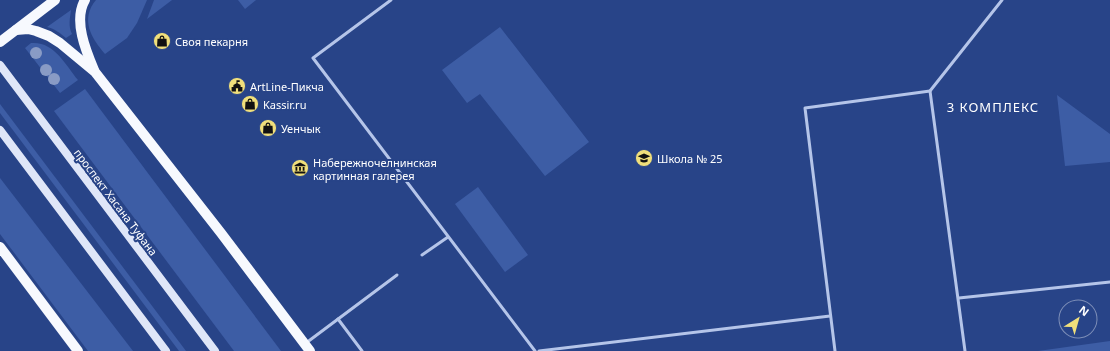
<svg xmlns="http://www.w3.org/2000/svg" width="1110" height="351" font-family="'Noto Sans',sans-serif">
<rect width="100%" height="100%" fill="#284488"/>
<g fill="#3d5da5">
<path d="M 96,0 L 147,0 L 137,23 L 127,38 L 105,54 C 91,38 80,19 96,0 Z"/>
<path d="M 154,0 L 172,0 L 147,19 Z"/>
<path d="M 238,0 L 256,0 L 245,9 Z"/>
<path d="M 71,10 C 70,18 68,26 72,34 L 66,38 C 60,33 55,29 47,27 Z"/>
<path d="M 500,27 L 589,142 L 545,176 L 480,94 L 467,103 L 442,70 Z"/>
<path d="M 31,43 C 54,41 65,64 78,80 L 60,93 L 25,48 Z"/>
<path d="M 85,89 L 281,351 L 234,351 L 54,111 Z"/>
<path d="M 1057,95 L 1110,134 L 1110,162 L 1065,166 Z"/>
<path d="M 0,104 L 186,351 L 179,351 L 0,113 Z"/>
<path d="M 0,178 L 133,351 L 88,351 L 0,234 Z"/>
<path d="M 478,187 L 528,255 L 505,272 L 455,204 Z"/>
<path d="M 1110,341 L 1110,351 L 1038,351 Z"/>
</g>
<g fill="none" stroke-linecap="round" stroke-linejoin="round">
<g stroke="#b5c5e9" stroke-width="3">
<path d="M 391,0 L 313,58 L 535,351"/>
<path d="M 930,91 L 1002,0"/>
<path d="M 422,255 L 448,237"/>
<path d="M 959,298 L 1110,282"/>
<path d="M 338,319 L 362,351"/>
<path d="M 306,343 L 397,275"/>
<path d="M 539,351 L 830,316"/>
<path d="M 835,351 L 805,108 L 930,91 L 965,351"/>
</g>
<g stroke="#dfe6f8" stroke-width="8">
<path d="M 0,65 L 215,351"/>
<path d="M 0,130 L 166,351"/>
</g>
<g stroke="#f7f9fe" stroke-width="10">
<path d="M 85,0 C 73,20 86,51 94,70"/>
<path d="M 16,30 L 28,29 L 36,31 L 49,36 L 60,43 L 95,72 L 221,233 L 310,351"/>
<path d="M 0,42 L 55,0"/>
<path d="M 0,247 L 78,351"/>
</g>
</g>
<g fill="#899bc5">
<circle cx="36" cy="53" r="6"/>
<circle cx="46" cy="70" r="6"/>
<circle cx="54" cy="79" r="6"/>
</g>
<defs>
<g id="shop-disc" transform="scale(0.9)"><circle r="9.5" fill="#f0df7b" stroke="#284488"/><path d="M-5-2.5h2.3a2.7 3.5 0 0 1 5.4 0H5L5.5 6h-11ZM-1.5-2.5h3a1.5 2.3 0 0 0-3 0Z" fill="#111"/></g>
<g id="civic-disc" transform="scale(0.9)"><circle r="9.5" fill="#f0df7b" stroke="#284488"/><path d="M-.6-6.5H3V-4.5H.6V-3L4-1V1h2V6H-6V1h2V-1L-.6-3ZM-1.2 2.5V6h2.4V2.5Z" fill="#111"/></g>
<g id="school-disc" transform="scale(0.9)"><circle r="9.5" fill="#f0df7b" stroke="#284488"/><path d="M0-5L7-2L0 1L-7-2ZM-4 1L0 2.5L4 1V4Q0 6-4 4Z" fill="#111"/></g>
<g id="museum-disc" transform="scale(0.9)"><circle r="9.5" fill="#f0df7b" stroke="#284488"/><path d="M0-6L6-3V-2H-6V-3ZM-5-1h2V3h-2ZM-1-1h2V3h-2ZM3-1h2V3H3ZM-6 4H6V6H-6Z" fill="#111"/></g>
</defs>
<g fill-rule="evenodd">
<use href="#shop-disc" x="162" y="41"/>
<use href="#civic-disc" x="237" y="86"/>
<use href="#shop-disc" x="250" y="104"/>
<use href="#shop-disc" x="268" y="128"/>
<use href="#school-disc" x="644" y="158"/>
<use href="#museum-disc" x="300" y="168"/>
</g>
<g text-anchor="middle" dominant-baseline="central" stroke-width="4" stroke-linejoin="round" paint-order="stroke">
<g font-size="11" fill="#fff" stroke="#284488" text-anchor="start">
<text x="175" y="41">Своя пекарня</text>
<text x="250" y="86">ArtLine-Пикча</text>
<text x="263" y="104">Kassir.ru</text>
<text x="281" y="128">Уенчык</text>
<text x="657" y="158">Школа № 25</text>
<text x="313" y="162">Набережночелнинская<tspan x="313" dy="13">картинная галерея</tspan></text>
</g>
<g font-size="11" fill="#fff" stroke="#284488">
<text transform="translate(116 202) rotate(53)">проспект Хасана Туфана</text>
</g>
<g font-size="13" letter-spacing="1" fill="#fff" stroke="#284488">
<text x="993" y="107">3 КОМПЛЕКС</text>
</g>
</g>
<g transform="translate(1078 319) rotate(37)"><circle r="19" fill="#284488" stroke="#7e8fb8"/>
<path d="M0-3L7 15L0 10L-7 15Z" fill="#f0df7b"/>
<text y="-6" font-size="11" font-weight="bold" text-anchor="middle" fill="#ffffff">N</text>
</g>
</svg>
